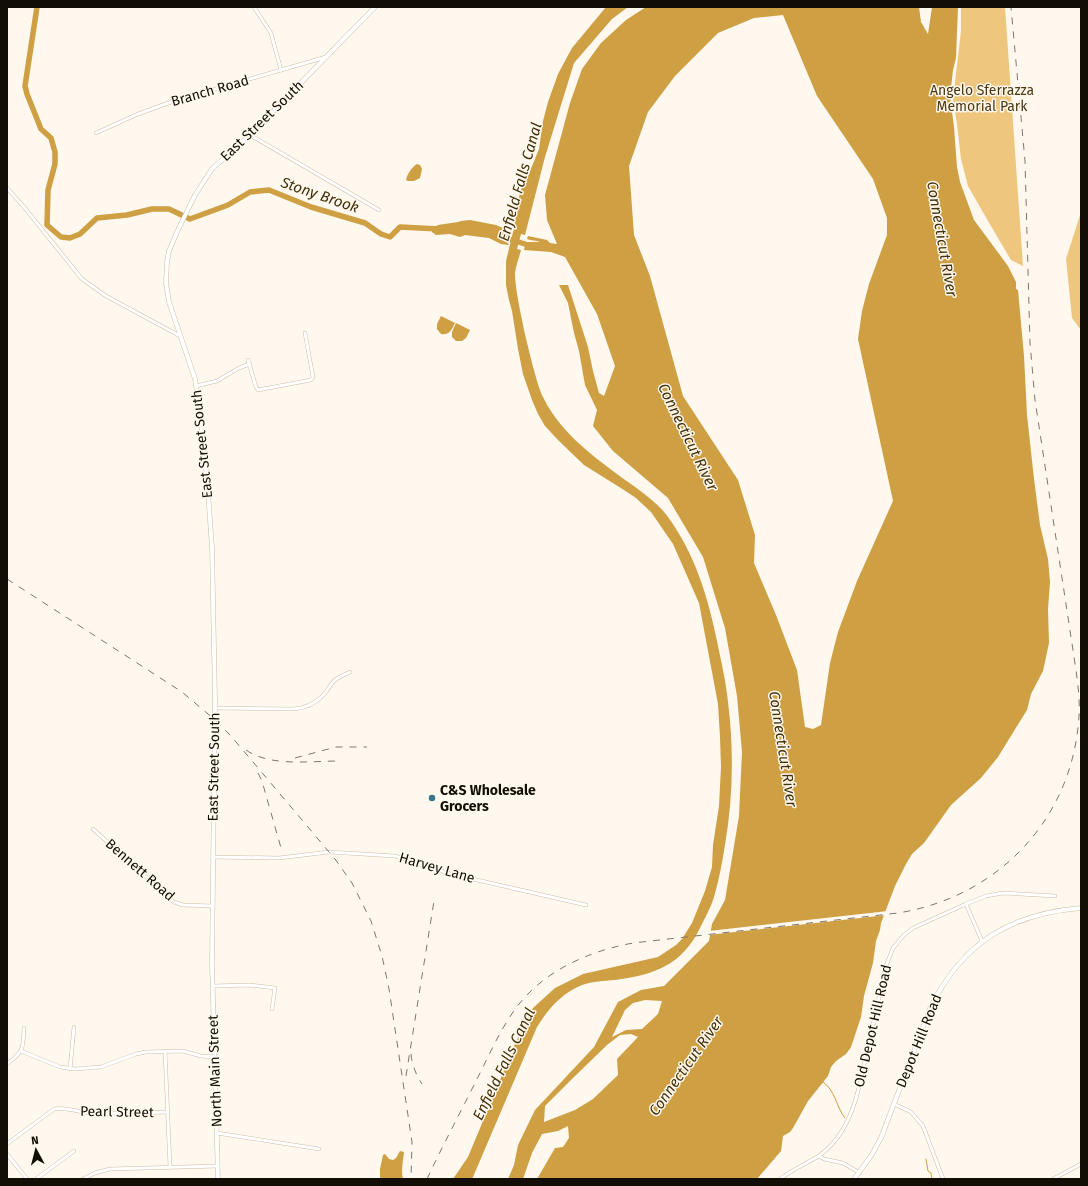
<svg xmlns="http://www.w3.org/2000/svg" width="1088" height="1186" font-family="'Fira Sans',sans-serif">
<rect width="100%" height="100%" fill="#fef8ee"/>
<g fill="#efc67e">
<path d="M 961,7 L 1005,7 L 1023,266 L 1011,260 L 988,221 L 968,186 L 961,159 L 957,124 L 953,99 L 961,31 Z"/>
<path d="M 1081,212 L 1081,330 L 1072,318 L 1066,259 Z"/>
</g>
<g fill="#cf9f43" fill-rule="evenodd">
<path d="M 606,7 L 628,7 L 612,19 L 574,63 L 545,157 L 525,235 L 521,234 L 517,249 L 521,250 C 519,258 516,265 515,273 C 515,289 521,314 524,330 C 528,347 532,364 537,381 C 539,387 541,394 544,399 C 560,431 589,453 617,474 C 633,486 657,501 668,517 C 695,554 708,597 717,641 C 721,661 726,681 728,702 C 734,750 733,798 725,845 C 722,863 719,880 714,897 C 711,907 705,918 700,928 C 682,965 654,975 615,980 C 604,981 593,981 582,985 C 562,993 548,1009 537,1027 L 473,1177 L 472,1179 L 453,1179 L 468,1157 L 515,1044 L 533,1008 L 555,988 L 583,974 L 658,957 L 676,945 L 682,939 L 692,923 L 705,891 L 712,867 L 713,845 L 719,806 L 721,767 L 720,737 L 718,704 L 699,603 L 673,544 L 651,512 L 636,498 L 624,490 L 584,465 L 559,441 L 545,426 L 538,414 L 532,400 L 523,374 L 518,349 L 512,311 L 509,300 L 506,285 L 506,261 L 514,228 L 519,197 L 523,183 L 528,176 L 539,149 L 543,121 L 548,102 L 558,74 L 572,48 Z"/>
<path d="M 646,7 L 919,7 L 921,22 L 928,34 L 932,7 L 958,7 L 956,58 L 953,70 L 950,97 L 954,127 L 957,167 L 960,182 L 974,220 L 1008,266 L 1016,282 L 1016,289 L 1018,290 L 1024,356 L 1027,415 L 1034,479 L 1040,525 L 1048,559 L 1050,582 L 1048,609 L 1049,643 L 1043,671 L 1031,694 L 1027,710 L 998,757 L 981,778 L 951,805 L 924,843 L 912,854 L 906,864 L 895,886 L 881,923 L 880,930 L 876,941 L 873,963 L 864,996 L 861,1017 L 851,1047 L 846,1054 L 836,1061 L 831,1067 L 828,1076 L 808,1101 L 793,1128 L 790,1132 L 783,1136 L 781,1151 L 757,1179 L 537,1179 L 555,1148 L 563,1147 L 569,1138 L 568,1126 L 558,1131 L 542,1134 L 532,1153 L 523,1179 L 508,1179 L 514,1165 L 518,1145 L 535,1110 L 594,1047 L 618,1002 L 641,990 L 664,986 L 709,941 L 712,924 L 725,900 L 739,816 L 742,752 L 737,696 L 725,628 L 703,557 L 668,498 L 613,451 L 593,426 L 597,410 L 585,385 L 579,351 L 574,333 L 568,303 L 559,285 L 568,285 L 588,347 L 593,371 L 599,393 L 604,396 L 615,366 L 597,314 L 565,257 L 551,252 L 524,250 L 526,242 L 540,242 C 536,240 531,241 527,239 L 528,236 L 547,240 L 550,243 L 557,244 L 547,220 L 545,195 L 570,103 L 582,69 L 601,43 L 626,20 ZM 783,15 L 817,96 L 873,179 L 887,218 L 887,235 L 869,284 L 862,311 L 858,339 L 893,501 L 857,581 L 838,632 L 830,663 L 821,725 L 813,729 L 805,727 L 797,670 L 776,615 L 754,563 L 755,535 L 738,480 L 683,396 L 650,276 L 634,235 L 629,166 L 648,112 L 675,76 L 718,33 L 754,18 ZM 645,1000 L 662,1001 L 658,1014 L 642,1029 L 626,1030 L 612,1037 L 625,1010 L 633,1003 ZM 631,1034 L 638,1037 L 617,1059 L 618,1075 L 593,1099 L 575,1110 L 544,1122 L 545,1106 L 573,1078 L 607,1045 L 620,1035 Z"/>
<path d="M 417,164 L 420,165 L 422,169 L 420,178 L 414,181 L 408,181 L 406,180 C 407,174 412,167 417,164 Z"/>
<path d="M 470,220 L 496,225 L 512,232 L 511,234 L 510,234 L 511,235 L 509,237 L 510,238 L 510,240 L 508,240 L 509,243 L 507,243 L 509,244 L 508,245 L 501,244 L 489,238 L 465,235 L 460,237 L 450,234 L 436,235 L 432,232 L 432,228 L 438,225 L 458,222 L 461,221 Z"/>
<path d="M 441,316 L 455,323 C 452,329 449,336 441,334 L 437,329 L 437,324 Z"/>
<path d="M 456,323 L 470,330 L 466,338 L 462,341 L 456,341 L 452,337 L 452,332 Z"/>
<path d="M 400,1151 L 404,1152 C 403,1161 401,1170 403,1179 L 380,1179 L 380,1169 L 383,1155 L 385,1154 L 389,1159 L 393,1160 L 396,1158 Z"/>
</g>
<path fill="#fef8ee" d="M 888,911 L 887,915 L 708,935 L 709,931 Z"/>
<g fill="none" stroke-linecap="round" stroke-linejoin="round">
<g stroke="#cf9f43" stroke-width="1">
<path d="M 823,1082 C 836,1091 836,1107 845,1118"/>
<path d="M 926,1159 L 928,1171 L 931,1173 L 932,1179"/>
</g>
<g stroke="#cf9f43" stroke-width="5.5">
<path d="M 37,7 L 25,86 L 27,94 L 41,129 L 51,138 L 55,152 L 55,164 L 48,190 L 47,225 L 61,237 L 70,238 L 80,234 L 97,218 L 127,215 L 152,209 L 169,209 L 190,219 L 228,205 L 250,192 L 269,190 L 311,207 L 365,223 L 381,234 L 390,237 L 400,227 L 439,229"/>
<path d="M 503,237 L 531,246"/>
</g>
<g stroke="#ccbda5" stroke-width="4">
<g id="minor">
<path d="M 254,7 L 271,33 L 281,70"/>
<path d="M 96,133 L 138,114 L 174,101 L 326,57"/>
<path d="M 250,135 L 379,210"/>
<path d="M 7,188 L 24,207 L 82,279 L 106,296 L 180,336"/>
<path d="M 248,360 L 256,387 L 258,390 L 311,380 L 313,377 L 305,333"/>
<path d="M 196,386 L 217,381 L 239,368 L 250,364"/>
<path d="M 214,708 L 290,709 C 304,709 317,703 326,692 C 329,688 331,684 334,681 C 338,677 344,675 350,672"/>
<path d="M 93,829 L 174,902 L 183,905 L 213,906"/>
<path d="M 213,857 L 279,858 L 329,852 L 395,856 L 451,874 L 586,905"/>
<path d="M 966,904 L 982,941"/>
<path d="M 213,986 L 249,985 L 275,988 L 272,1009"/>
<path d="M 21,1051 L 60,1067 L 75,1069 L 101,1067 L 136,1054 L 146,1052 L 183,1051 L 201,1056 L 215,1057"/>
<path d="M 165,1051 L 170,1167"/>
<path d="M 7,1064 C 24,1051 23,1049 24,1028"/>
<path d="M 70,1069 L 74,1027"/>
<path d="M 894,1104 L 911,1112 L 923,1126 L 943,1179"/>
<path d="M 217,1133 L 319,1149"/>
<path d="M 7,1144 L 54,1109 C 64,1106 82,1113 94,1114 L 167,1112"/>
<path d="M 7,1154 L 27,1179"/>
<path d="M 819,1156 L 824,1159 L 843,1163 L 860,1173"/>
<path d="M 36,1179 L 74,1151"/>
<path d="M 83,1179 L 95,1173 L 110,1169 L 218,1166"/>
<path d="M 780,1179 C 792,1170 805,1164 817,1157 C 842,1141 853,1113 859,1087 L 886,966 L 893,948 L 904,935 L 913,928 L 966,904 L 986,896 L 1003,893 L 1055,896"/>
<path d="M 1053,1179 L 1081,1164"/>
</g>
</g>
<g stroke="#ccbda5" stroke-width="5">
<g id="secondary">
<path d="M 218,1179 L 212,963 L 215,700 L 212,548 L 207,478 L 200,412 L 195,379 L 169,302 L 166,283 L 167,262 L 169,251 L 177,232 L 195,195 L 212,169 L 250,135 L 375,7"/>
<path d="M 854,1179 L 871,1156 L 881,1138 L 931,1006 C 964,942 1010,914 1081,908"/>
</g>
</g>
<use href="#minor" stroke="#fff" stroke-width="3"/>
<use href="#secondary" stroke="#fff" stroke-width="4"/>
<g stroke="#7c766e" stroke-width="1" stroke-dasharray="7 7" stroke-linecap="butt">
<path d="M 7,579 L 182,692 L 214,719 L 231,736 L 335,859 L 352,883 L 371,921 L 382,956 L 389,989 L 409,1122 L 412,1142 L 411,1179"/>
<path d="M 246,750 C 270,767 310,761 339,761"/>
<path d="M 295,758 L 336,747 L 367,747"/>
<path d="M 258,773 L 262,781 L 281,848"/>
<path d="M 411,1054 C 412,1065 416,1075 422,1084"/>
<path d="M 406,1076 L 434,901"/>
<path d="M 427,1179 C 442,1147 459,1115 475,1083 C 488,1058 499,1031 516,1008 C 543,971 589,951 633,943 L 898,913 C 998,897 1073,819 1079,716 C 1080,701 1078,685 1076,670 L 1035,400 L 1030,343 L 1025,161 L 1011,7"/>
</g>
</g>
<circle fill="#3a778e" stroke="#fef8ee" stroke-width="1.5" cx="432" cy="798" r="4"/>
<g text-anchor="middle" dominant-baseline="central" stroke-width="3" stroke-linejoin="round" paint-order="stroke">
<g font-size="14" fill="#4a360f" stroke="#fef8ee">
<text x="982" y="90">Angelo Sferrazza<tspan x="982" dy="16">Memorial Park</tspan></text>
</g>
<g font-size="14" fill="#120d05" stroke="#fef8ee">
<text transform="translate(210 91) rotate(-16)">Branch Road</text>
<text transform="translate(262 121) rotate(-44)">East Street South</text>
<text transform="translate(202 444) rotate(-96)">East Street South</text>
<text transform="translate(214 767) rotate(-89)">East Street South</text>
<text transform="translate(437 868) rotate(16)">Harvey Lane</text>
<text transform="translate(140 870) rotate(41)">Bennett Road</text>
<text transform="translate(873 1026) rotate(-77)">Old Depot Hill Road</text>
<text transform="translate(919 1041) rotate(-68)">Depot Hill Road</text>
<text transform="translate(215 1071) rotate(-92)">North Main Street</text>
<text transform="translate(117 1112) rotate(1)">Pearl Street</text>
</g>
<g font-size="14" font-weight="bold" fill="#120d05" stroke="#fef8ee" text-anchor="start">
<text x="440" y="790">C&amp;S Wholesale<tspan x="440" dy="16">Grocers</tspan></text>
</g>
<g font-size="15" font-style="italic" fill="#443008" stroke="#fef8ee">
<text transform="translate(520 182) rotate(-74)">Enfield Falls Canal</text>
<text transform="translate(320 195) rotate(19)">Stony Brook</text>
<text transform="translate(942 239) rotate(80)">Connecticut River</text>
<text transform="translate(688 437) rotate(64)">Connecticut River</text>
<text transform="translate(783 749) rotate(81)">Connecticut River</text>
<text transform="translate(504 1064) rotate(-64)">Enfield Falls Canal</text>
<text transform="translate(686 1066) rotate(-55)">Connecticut River</text>
</g>
</g>
<rect width="1088" height="1186" fill="none" stroke="#120d05" stroke-width="16"/>
<g transform="translate(36 1150) rotate(353)" stroke="#fef8ee" stroke-width="3" paint-order="stroke">
<path d="M0-3L7 15L0 10L-7 15Z" fill="#120d05"/>
<text y="-6" font-size="11" font-weight="bold" text-anchor="middle" fill="#120d05">N</text>
</g>
</svg>
